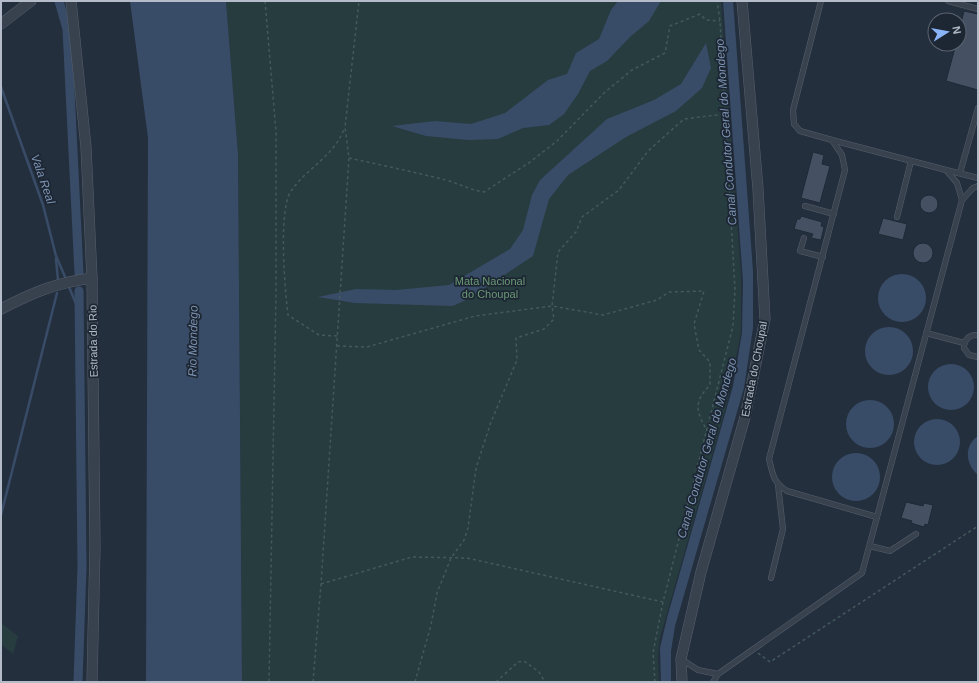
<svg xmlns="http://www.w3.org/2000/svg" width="979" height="683" font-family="Arial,sans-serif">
<rect width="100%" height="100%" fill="#242f3e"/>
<g fill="#263c3f">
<path d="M 226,1 L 721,1 L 741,275 L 741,332 L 727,403 L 660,638 L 658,658 L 659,682 L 242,682 L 238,154 Z"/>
<path d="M 1,623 L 18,636 L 13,654 L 1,644 Z"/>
</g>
<g fill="#394c67">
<path d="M 130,1 L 226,1 L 238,154 L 242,682 L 146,682 L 148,138 Z"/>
<path d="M 618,1 L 661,1 L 649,21 L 630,37 L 607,61 L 590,71 L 578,94 L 564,114 L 549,125 L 523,128 L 498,139 L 468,140 L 426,136 L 392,126 L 435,121 L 471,124 L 505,113 L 548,80 L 567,74 L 576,53 L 599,39 L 611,10 Z"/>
<path d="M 723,1 L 733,1 L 753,271 L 753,328 L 744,388 L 675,626 L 671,651 L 671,682 L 661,682 L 660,648 L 667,618 L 733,386 L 742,333 L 743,282 Z"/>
<path d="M 706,43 L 711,68 L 702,88 L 676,111 L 626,137 L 568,175 L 549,199 L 533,256 L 468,299 L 453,306 L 355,303 L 318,297 L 356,289 L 396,290 L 449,285 L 510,249 L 523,230 L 532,195 L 540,180 L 607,119 L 654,100 L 681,84 Z"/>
<circle cx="902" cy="298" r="24"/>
<circle cx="889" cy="351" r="24"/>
<circle cx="951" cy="387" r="23"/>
<circle cx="870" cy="424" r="24"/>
<circle cx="937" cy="442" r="23"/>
<path d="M 978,436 L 978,475 C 966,465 963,446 978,436 Z"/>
<circle cx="856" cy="477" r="24"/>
</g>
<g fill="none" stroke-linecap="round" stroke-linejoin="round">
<g stroke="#394c67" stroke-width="2.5">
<path d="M 1,87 L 43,205 L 56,256 L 66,279"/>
<path d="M 56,259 L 58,280"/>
<path d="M 69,287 L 79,311"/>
<path d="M 1,515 L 57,293"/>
</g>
<g stroke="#394c67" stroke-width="9">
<path d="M 59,1 L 67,29 L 79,273"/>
<path d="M 78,682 L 82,567 L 79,291"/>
</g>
</g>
<g fill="#455162" stroke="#1f2835">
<path d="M 964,11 L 978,14 L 978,90 L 946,81 L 956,44 L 959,44 L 959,31 Z"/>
<path d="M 813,152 L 824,155 L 822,164 L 830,166 L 820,203 L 801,198 Z"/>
<circle cx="929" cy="204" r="9"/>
<path d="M 801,216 L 822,222 L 821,226 L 824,227 L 821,240 L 811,238 L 813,234 L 794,229 L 797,219 L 800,219 Z"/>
<path d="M 883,218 L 907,224 L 903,240 L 878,234 Z"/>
<circle cx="923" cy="253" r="10"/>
<path d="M 906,502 L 923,506 L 924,503 L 933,505 L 928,525 L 925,524 L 924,527 L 911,523 L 912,521 L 901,518 Z"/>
</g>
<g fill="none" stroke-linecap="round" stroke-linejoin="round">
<g stroke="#565f6c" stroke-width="6">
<g id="service">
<path d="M 821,1 L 793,110 L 794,124 L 800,131 L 832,140 L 842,155 L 845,170 L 769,459 C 773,475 773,482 787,491 L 877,517"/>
<path d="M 948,1 L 978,9"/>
<path d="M 946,170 L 978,178"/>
<path d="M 960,173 L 978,108"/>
<path d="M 962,200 L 973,188 L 978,186"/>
<path d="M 805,206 L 834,214"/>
<path d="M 897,217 L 911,161"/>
<path d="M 804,238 L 800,251 L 823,257"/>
<path d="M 926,333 L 964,343"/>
<path d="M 978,335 C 969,334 964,340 964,348 L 969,355 L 978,357"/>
<path d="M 870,546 L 890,551 L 916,534"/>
<path d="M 771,578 L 783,529 L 778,485"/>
<path d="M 681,659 L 698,670 L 718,674"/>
<path d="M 713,682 L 718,674 L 862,573 L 962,200 L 957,183 L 946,170 L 832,140"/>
</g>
</g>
<g stroke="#565f6c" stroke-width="11">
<g id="minor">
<path d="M 71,1 L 86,147 L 92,278 L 95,547 L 92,682"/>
<path d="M 1,24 L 31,1"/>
<path d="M 1,309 C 34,292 55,283 92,278"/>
<path d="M 682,682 L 681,659 L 701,572 L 745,417 L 765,319 L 758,189 L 742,1"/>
</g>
</g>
<g stroke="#44595c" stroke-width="1.5" stroke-dasharray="3 3" stroke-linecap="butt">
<path d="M 265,1 L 276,132 L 276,292 L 269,682"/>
<path d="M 349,158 C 381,165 414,172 446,180 C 460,184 470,190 484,192 L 530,162 L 557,141 L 604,93 L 632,70 L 665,53 L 670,26 L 700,14 L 706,20 L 720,21"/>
<path d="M 337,336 L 319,335 L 288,315 C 285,291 278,210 291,191 C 307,168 334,156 344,129"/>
<path d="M 337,346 L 367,347 L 475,316 L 552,306 L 603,315 L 657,300 L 669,292 L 704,291 L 694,324 L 699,350 L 710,362 L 710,385 C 693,403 696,410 707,431"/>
<path d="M 321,584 L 412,557 L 467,558 L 663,602"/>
<path d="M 758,653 L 770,662 L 978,526"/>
<path d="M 313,682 L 321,584 L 349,158 L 345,127 L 359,1"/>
<path d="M 415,682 L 431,625 L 437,593 L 451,558 L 464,540 L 468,528 L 476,468 L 491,422 L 517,360 L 516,338 L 544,329 L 554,319 L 552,306 L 558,252 L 576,232 L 582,217 L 619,190 L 648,151 L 684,119 L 725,114"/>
<path d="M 496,682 L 518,662 L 524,661 L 539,672 L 545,682"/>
<path d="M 655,682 L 653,653 L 663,602 L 733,326 L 735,290 L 720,21 L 717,1"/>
</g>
<use href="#service" stroke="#38414e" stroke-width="5"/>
<use href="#minor" stroke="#38414e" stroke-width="10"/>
</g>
<g text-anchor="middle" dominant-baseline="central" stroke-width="3.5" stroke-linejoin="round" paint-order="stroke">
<g font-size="11" fill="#6b9a76" stroke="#1d2633">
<text x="490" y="281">Mata Nacional<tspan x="490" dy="13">do Choupal</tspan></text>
</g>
<g font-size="11" fill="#b4bcc9" stroke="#1d2633">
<text transform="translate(93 341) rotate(-91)">Estrada do Rio</text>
<text transform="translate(754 369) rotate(-79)">Estrada do Choupal</text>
</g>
<g font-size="12" font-style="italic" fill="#7c92b1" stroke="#1d2633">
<text transform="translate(726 132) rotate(-94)">Canal Condutor Geral do Mondego</text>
<text transform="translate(43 179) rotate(71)">Vala Real</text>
<text transform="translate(193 341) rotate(-89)">Rio Mondego</text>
<text transform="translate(707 448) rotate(-74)">Canal Condutor Geral do Mondego</text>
</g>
</g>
<rect width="979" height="683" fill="none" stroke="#b4bcc9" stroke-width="4"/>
<g transform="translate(947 32) rotate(79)"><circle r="19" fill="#1d2633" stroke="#59626f"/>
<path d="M0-3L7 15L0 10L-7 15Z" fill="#8ab4f8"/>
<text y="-6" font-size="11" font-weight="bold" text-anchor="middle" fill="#b4bcc9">N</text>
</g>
</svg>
